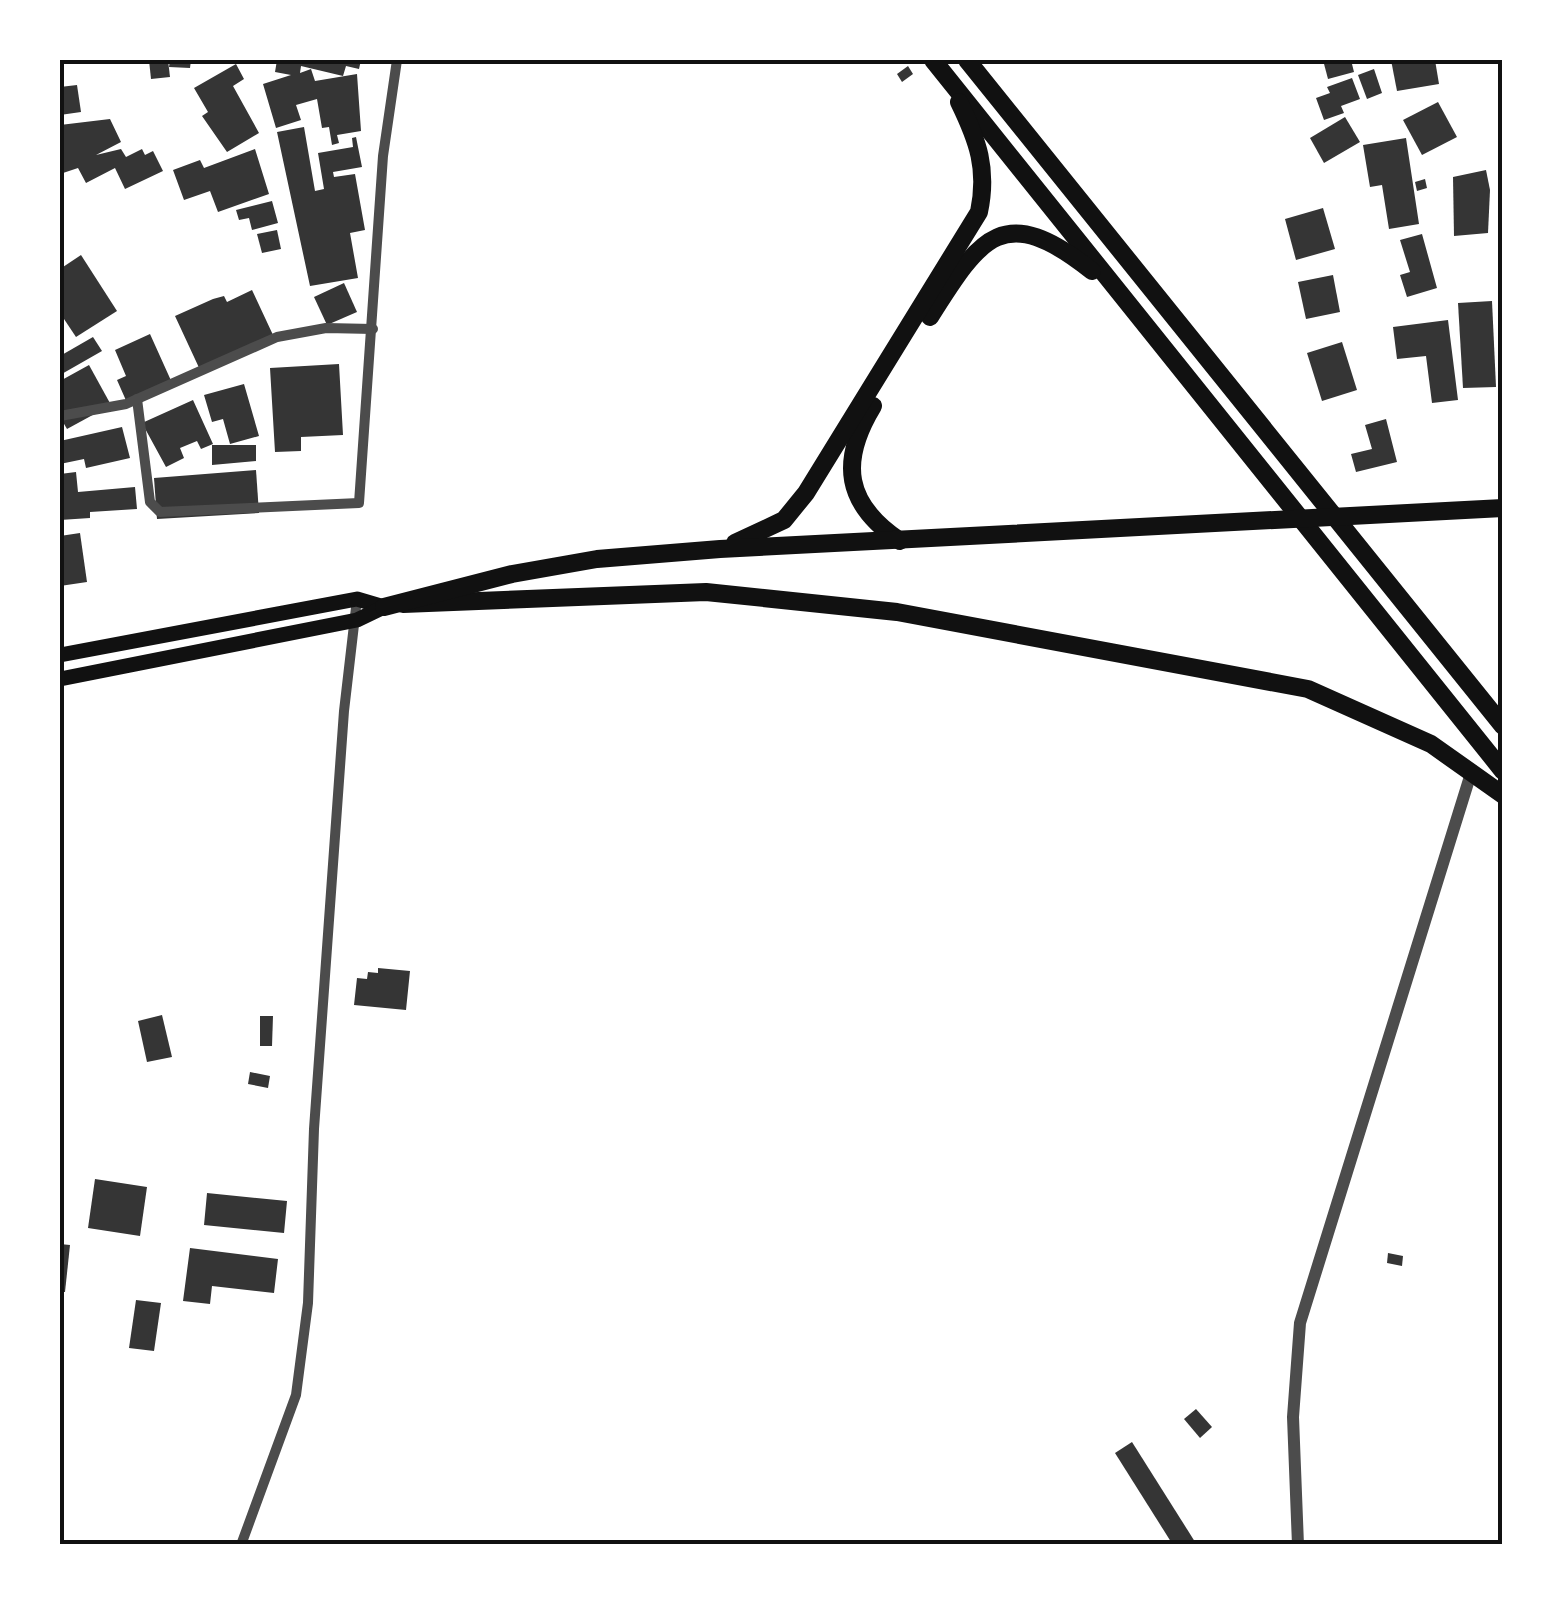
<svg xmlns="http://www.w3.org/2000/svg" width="1563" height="1605" font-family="'Varela Round',sans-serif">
<rect width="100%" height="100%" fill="#fff"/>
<g fill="#353535">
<path d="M 149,60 L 168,60 L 170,77 L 151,79 Z"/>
<path d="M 170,60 L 191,60 L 190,68 L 169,67 Z"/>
<path d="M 277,60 L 361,60 L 359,69 L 346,66 L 343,76 L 301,66 L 300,73 L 311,69 L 315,81 L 357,74 L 361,131 L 337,135 L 339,143 L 332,145 L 329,127 L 322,128 L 317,99 L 296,105 L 301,120 L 276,128 L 263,84 L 291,75 L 275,72 Z"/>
<path d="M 1323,60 L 1351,60 L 1354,72 L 1328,79 Z"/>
<path d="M 1391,60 L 1435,60 L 1439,84 L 1397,91 Z"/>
<path d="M 236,64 L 244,79 L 233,86 L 259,133 L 227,152 L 202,116 L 208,112 L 194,88 Z"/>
<path d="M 908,66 L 913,74 L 902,82 L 897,74 Z"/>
<path d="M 1374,69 L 1382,93 L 1367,99 L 1358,75 Z"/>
<path d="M 1352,78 L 1360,99 L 1341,106 L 1344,113 L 1324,120 L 1316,98 L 1330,93 L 1327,87 Z"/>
<path d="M 77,85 L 81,112 L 60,115 L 60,87 Z"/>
<path d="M 1438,102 L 1457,137 L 1422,155 L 1403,120 Z"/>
<path d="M 1345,117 L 1360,142 L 1324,163 L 1310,138 Z"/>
<path d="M 110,119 L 121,142 L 96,155 L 121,149 L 126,157 L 142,149 L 145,155 L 153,151 L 163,171 L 125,189 L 115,168 L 86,183 L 78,168 L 60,174 L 60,125 Z"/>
<path d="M 304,127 L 315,191 L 324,189 L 318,153 L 353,147 L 352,138 L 356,137 L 362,167 L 333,172 L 334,177 L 355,174 L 365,230 L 350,233 L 358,278 L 310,286 L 277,132 Z"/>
<path d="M 1406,138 L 1419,224 L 1389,229 L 1382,185 L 1370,187 L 1363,145 Z"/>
<path d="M 255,149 L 269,194 L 218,212 L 210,191 L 184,200 L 173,170 L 200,160 L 204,168 Z"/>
<path d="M 1486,170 L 1490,190 L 1488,233 L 1454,236 L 1453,177 Z"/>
<path d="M 1425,179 L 1427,188 L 1417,191 L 1415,182 Z"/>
<path d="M 272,201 L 278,223 L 252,230 L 249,218 L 239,220 L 236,210 Z"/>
<path d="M 1323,208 L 1335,249 L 1296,260 L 1285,219 Z"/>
<path d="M 277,230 L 281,249 L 262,253 L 257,234 Z"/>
<path d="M 1422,234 L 1437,288 L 1407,297 L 1400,275 L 1410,272 L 1400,240 Z"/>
<path d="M 81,255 L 117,311 L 76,337 L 60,313 L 60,269 Z"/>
<path d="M 1333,275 L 1340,312 L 1306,319 L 1298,282 Z"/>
<path d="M 344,283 L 357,312 L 327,325 L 314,297 Z"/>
<path d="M 252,290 L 273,335 L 201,372 L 175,316 L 213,299 L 224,296 L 227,302 Z"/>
<path d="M 1492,301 L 1496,387 L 1463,388 L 1458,303 Z"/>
<path d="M 1448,320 L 1458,400 L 1432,403 L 1426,356 L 1397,359 L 1393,327 Z"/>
<path d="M 150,334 L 173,385 L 128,405 L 117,380 L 126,376 L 115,350 Z"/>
<path d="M 93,337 L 102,351 L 60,375 L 60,356 Z"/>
<path d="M 1342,342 L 1357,390 L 1322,401 L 1307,353 Z"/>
<path d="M 339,364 L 343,435 L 301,437 L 301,451 L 275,452 L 270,368 Z"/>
<path d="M 89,365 L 111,405 L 67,429 L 60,417 L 60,381 Z"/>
<path d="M 244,384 L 259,436 L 230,444 L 223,419 L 212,422 L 204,395 Z"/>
<path d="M 193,400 L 213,444 L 201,449 L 197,441 L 180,448 L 184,458 L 166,467 L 142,423 Z"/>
<path d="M 1386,419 L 1397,462 L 1356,472 L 1351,454 L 1372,449 L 1365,425 Z"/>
<path d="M 122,427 L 130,458 L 86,468 L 84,459 L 60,464 L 60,441 Z"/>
<path d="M 212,445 L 256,445 L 256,461 L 212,465 Z"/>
<path d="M 256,470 L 259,513 L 157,519 L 154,478 Z"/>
<path d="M 76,472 L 78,492 L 135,487 L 137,509 L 90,512 L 90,518 L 60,520 L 60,474 Z"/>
<path d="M 80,533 L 87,582 L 60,586 L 60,536 Z"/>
<path d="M 378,968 L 410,971 L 406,1010 L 354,1005 L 357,978 L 367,979 L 368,972 L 378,973 Z"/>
<path d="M 162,1015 L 172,1057 L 147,1062 L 138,1021 Z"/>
<path d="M 260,1016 L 273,1016 L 272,1046 L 260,1046 Z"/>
<path d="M 250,1072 L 270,1076 L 268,1088 L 248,1084 Z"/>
<path d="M 95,1179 L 147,1187 L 140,1236 L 88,1228 Z"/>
<path d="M 207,1193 L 287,1201 L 284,1233 L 204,1225 Z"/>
<path d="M 60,1244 L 70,1245 L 65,1292 L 60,1292 Z"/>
<path d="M 190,1248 L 278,1259 L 274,1293 L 212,1286 L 210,1304 L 183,1301 Z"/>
<path d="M 1388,1253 L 1403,1256 L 1402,1266 L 1387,1263 Z"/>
<path d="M 136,1300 L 161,1303 L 154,1351 L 129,1348 Z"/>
<path d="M 1196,1409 L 1212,1427 L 1200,1438 L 1184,1419 Z"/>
<path d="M 1132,1442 L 1197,1545 L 1173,1545 L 1115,1453 Z"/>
</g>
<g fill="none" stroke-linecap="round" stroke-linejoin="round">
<g stroke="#4c4c4c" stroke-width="10">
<path d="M 137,399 L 150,502 L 160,512 L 359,503 L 383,156 L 397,60"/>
<path d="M 60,416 L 126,404 L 277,337 L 326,328 L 373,329"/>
<path d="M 241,1545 L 296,1395 L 308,1303 L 314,1129 L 344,711 L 357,599"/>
</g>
<path stroke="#4c4c4c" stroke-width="12" d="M 1298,1545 L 1293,1417 L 1300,1323 L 1472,770"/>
<g stroke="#111" stroke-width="15">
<path d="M 60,655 L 357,599 L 384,607"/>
<path d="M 60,679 L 357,620 L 384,607"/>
</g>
<g stroke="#111" stroke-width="18">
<path d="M 933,60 L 1503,771"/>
<path d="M 967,60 L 1503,726"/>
<path d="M 930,317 C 981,236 1004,201 1092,271"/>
<path d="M 873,406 C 839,462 845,504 900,541"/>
<path d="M 735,543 L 784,520 L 806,493 L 979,212 C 988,169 978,141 959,102"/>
<path d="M 403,604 L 706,592 L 897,612 L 1308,689 L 1431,744 L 1503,795"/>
<path d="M 384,607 L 512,574 L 597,559 L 720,549 L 1503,508"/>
</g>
</g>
<rect width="1563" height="1605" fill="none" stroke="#ffffff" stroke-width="125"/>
<rect x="62" y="62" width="1438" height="1480" fill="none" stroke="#111" stroke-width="4"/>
</svg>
